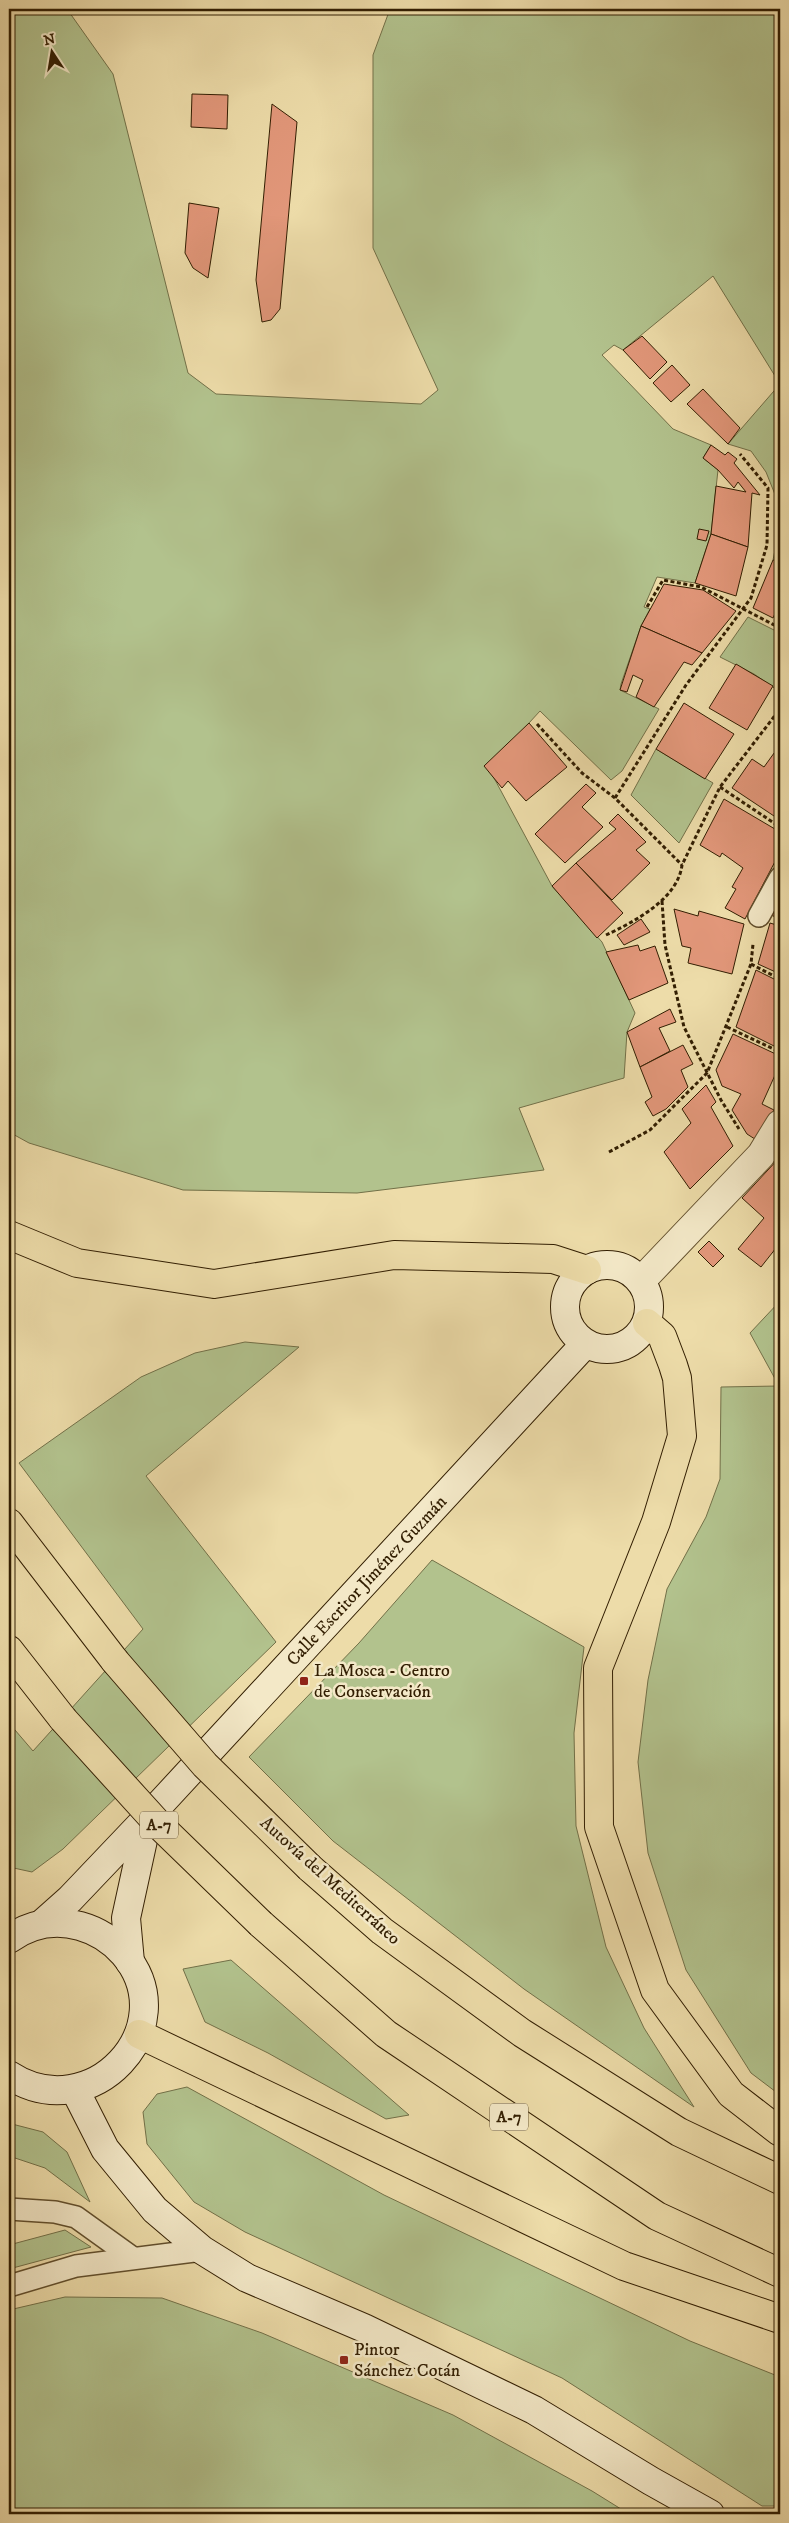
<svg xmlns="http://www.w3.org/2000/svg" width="789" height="2523" font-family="'IM FELL DW Pica',serif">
<rect width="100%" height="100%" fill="#eddca9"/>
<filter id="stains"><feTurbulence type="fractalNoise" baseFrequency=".004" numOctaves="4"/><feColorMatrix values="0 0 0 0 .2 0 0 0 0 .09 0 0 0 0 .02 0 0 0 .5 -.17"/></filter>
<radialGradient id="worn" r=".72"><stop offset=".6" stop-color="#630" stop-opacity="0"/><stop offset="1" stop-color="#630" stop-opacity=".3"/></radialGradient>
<g fill="#b2c28d" stroke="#727048">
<path d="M 9,9 L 67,9 L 113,74 L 188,373 L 216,394 L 421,404 L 438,390 L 373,248 L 373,55 L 390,9 L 780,9 L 780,507 L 766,472 L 751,451 L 728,444 L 780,384 L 713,276 L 623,350 L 614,345 L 602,355 L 673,429 L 711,445 L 703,458 L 718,470 L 711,534 L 695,583 L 657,577 L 644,607 L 650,609 L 641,626 L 621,684 L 620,690 L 659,709 L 622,771 L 611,780 L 540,711 L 529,723 L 494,778 L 552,886 L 602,942 L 635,1013 L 627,1032 L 624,1078 L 519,1108 L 544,1170 L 357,1193 L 183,1190 L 29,1143 L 9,1132 Z"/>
<path d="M 780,525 L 780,562 L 773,560 Z"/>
<path d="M 748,617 L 780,633 L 780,692 L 754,674 L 720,657 Z"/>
<path d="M 656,749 L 713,783 L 679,843 L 631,795 Z"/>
<path d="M 780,1301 L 780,2095 L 751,2073 L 686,1970 L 648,1853 L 638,1762 L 648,1680 L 667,1589 L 706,1517 L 720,1479 L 721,1387 L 779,1386 L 750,1333 Z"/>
<path d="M 245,1342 L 299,1347 L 146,1476 L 276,1642 L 63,1849 L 32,1872 L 9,1867 L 9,1723 L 33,1751 L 143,1629 L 19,1463 L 141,1377 L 195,1353 Z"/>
<path d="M 432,1560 L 584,1647 L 574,1733 L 576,1826 L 606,1947 L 644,2028 L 694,2107 L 524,1989 L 333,1841 L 249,1757 L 359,1643 Z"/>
<path d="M 231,1960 L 409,2115 L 386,2119 L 268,2053 L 205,2022 L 183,1969 Z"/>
<path d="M 187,2087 L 384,2195 L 690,2341 L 780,2377 L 780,2506 L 762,2506 L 562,2378 L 245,2232 L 194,2202 L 147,2144 L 143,2112 L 157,2094 Z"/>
<path d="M 12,2124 L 43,2132 L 67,2152 L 90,2202 L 45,2168 L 9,2156 L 9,2125 Z"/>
<path d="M 65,2230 L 91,2247 L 9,2269 L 9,2245 Z"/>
<path d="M 65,2297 L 162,2298 L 262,2333 L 453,2415 L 592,2491 L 629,2514 L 9,2514 L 9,2310 Z"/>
</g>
<g fill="#e2977a" stroke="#321e02">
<path d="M 192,94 L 228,95 L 227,129 L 191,127 Z"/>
<path d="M 272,104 L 297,122 L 280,309 L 271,320 L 262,322 L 256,280 Z"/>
<path d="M 189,203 L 219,208 L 208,278 L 193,268 L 185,253 Z"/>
<path d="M 642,336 L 667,362 L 650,379 L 623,350 Z"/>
<path d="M 672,365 L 690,385 L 671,402 L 653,383 Z"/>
<path d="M 703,389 L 740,428 L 728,444 L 687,404 Z"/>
<path d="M 711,445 L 725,455 L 728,452 L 737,459 L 734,463 L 760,495 L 752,493 L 748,547 L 711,534 L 716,486 L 746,492 L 738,482 L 734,488 L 718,470 L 703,458 Z"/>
<path d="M 699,529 L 709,531 L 706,541 L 697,539 Z"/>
<path d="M 711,534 L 748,547 L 736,596 L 695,583 Z"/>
<path d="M 773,560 L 780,562 L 780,602 L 773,618 L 753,608 Z"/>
<path d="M 664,584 L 703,590 L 736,611 L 702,653 L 641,626 Z"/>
<path d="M 641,626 L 702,653 L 692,665 L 684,662 L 654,707 L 636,697 L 643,680 L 633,675 L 627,692 L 620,690 Z"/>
<path d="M 736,664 L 773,686 L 747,730 L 709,708 Z"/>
<path d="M 684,703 L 734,734 L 705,779 L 656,749 Z"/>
<path d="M 529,723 L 567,767 L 526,801 L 508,781 L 502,788 L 484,766 Z"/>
<path d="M 777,749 L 780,751 L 780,820 L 732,788 L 752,759 L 764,767 Z"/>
<path d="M 586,784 L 596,793 L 582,807 L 603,827 L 565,863 L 535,834 Z"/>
<path d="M 724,799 L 780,832 L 780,852 L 745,919 L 725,908 L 736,889 L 732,887 L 743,868 L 722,853 L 720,857 L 700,845 Z"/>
<path d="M 618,814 L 646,842 L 636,850 L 650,863 L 612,900 L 576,863 L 616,829 L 609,823 Z"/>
<path d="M 576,863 L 623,913 L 597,938 L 552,886 Z"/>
<path d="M 780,893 L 780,919 L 769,914 Z"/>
<path d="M 674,909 L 698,916 L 699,911 L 744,924 L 732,974 L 688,963 L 691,948 L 682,946 Z"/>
<path d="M 641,919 L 650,932 L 624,945 L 617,935 Z"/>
<path d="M 770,923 L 780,926 L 780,974 L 758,964 Z"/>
<path d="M 638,945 L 640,951 L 655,946 L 668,983 L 629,1000 L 606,952 Z"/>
<path d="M 756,970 L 780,982 L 780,1049 L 736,1027 Z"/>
<path d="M 670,1009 L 676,1022 L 659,1028 L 670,1051 L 640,1067 L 627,1032 Z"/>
<path d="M 733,1034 L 780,1056 L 780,1064 L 762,1104 L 774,1110 L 758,1141 L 747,1134 L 732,1110 L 741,1094 L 722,1086 L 716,1070 Z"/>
<path d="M 683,1045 L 693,1064 L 681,1070 L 688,1087 L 666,1109 L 653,1116 L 645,1102 L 652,1097 L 640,1067 Z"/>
<path d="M 706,1085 L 716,1102 L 711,1107 L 733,1146 L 690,1189 L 664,1152 L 691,1123 L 682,1109 Z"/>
<path d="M 780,1157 L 780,1243 L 761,1267 L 738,1249 L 764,1218 L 742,1198 Z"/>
<path d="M 709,1241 L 724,1256 L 713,1267 L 698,1252 Z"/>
<path d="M 780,1243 L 780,1257 L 774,1251 Z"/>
</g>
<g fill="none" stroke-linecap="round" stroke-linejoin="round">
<g stroke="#614e2c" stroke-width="24">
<g id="service">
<path d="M 759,916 L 780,878"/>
<path d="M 9,2209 L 55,2212 L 76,2217 L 133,2258"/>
<path d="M 9,2286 L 76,2266 L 202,2250"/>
</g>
</g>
<g stroke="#614e2c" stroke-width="30">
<path id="tertiary" d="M 641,1281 L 761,1155 L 780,1124"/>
</g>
<g stroke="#321e02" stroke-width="30">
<g id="secondary">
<circle cx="607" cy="1307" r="42"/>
<path d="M 43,1923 L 70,1899 L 148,1817 L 585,1344"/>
<path d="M 9,1939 C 30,1924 55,1919 80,1926 C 98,1931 112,1940 124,1954 C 186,2027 91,2129 9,2075"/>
<path d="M 130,1962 L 126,1918 L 148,1817"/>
<path d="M 75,2090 L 105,2149 L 155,2210 L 202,2250 L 247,2278 L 364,2328 L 534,2410 L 651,2481 L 710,2514"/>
</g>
</g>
<g stroke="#321e02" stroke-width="30">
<g id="motorway">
<path d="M 9,1235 L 77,1263 L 214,1284 L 394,1255 L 553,1259 L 587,1270"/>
<path d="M 647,1323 L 662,1336 L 673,1365 L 677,1378 L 682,1436 L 656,1522 L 598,1668 L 599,1827 L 655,1990 L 731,2094 L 780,2132"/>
<path d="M 9,1523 L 115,1661"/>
<path d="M 9,1650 L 63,1719"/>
<path d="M 310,1868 L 382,1931 L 522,2033 L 679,2132 L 780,2180"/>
<path d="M 261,1924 L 386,2034 L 657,2216 L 780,2273"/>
<path d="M 139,2034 L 624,2266 L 780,2319"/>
</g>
</g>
<g stroke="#321e02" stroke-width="3" stroke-dasharray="4 2.5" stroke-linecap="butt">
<path d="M 647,607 L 663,580 L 701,587 L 780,628"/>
<path d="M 537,724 L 582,773 L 615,798 L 682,865"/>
<path d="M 720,787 L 780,827"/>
<path d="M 615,798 L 686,685 L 751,598 L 767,545 L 768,488 L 740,454"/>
<path d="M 662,901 L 665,945 L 684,1027 L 721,1100 L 739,1129"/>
<path d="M 606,935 C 634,922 678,899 682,865 L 720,787 L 780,709"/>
<path d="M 751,964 L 780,979"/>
<path d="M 727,1027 L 780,1052"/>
<path d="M 609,1152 L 650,1130 L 707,1073 L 751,964 L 753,944"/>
</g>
<use href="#service" stroke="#f3e8c7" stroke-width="21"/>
<use href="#tertiary" stroke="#f3e8c7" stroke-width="28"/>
<use href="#secondary" stroke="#f3e8c7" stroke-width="28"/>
<use href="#motorway" stroke="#eddca9" stroke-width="28"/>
<g stroke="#321e02" stroke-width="30" stroke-linecap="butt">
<g id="motorway-bridge">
<path d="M 115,1661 L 205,1765 L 310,1868"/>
<path d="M 63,1719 L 160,1826 L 261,1924"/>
</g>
</g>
<use href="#motorway-bridge" stroke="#eddca9" stroke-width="28"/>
</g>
<g fill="#8f2418" stroke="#f3e8c7" stroke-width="2">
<rect x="299" y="1676" width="10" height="10" rx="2.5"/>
<rect x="339" y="2355" width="10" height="10" rx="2.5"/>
</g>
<g text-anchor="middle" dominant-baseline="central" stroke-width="5" stroke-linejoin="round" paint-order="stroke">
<g fill="#f3e8c7" stroke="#6c5b3d" stroke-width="1">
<rect x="140" y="1811.5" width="38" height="27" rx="4"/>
<rect x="490" y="2103.5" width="38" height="27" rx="4"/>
</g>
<g font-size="16" font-weight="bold" fill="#321e02">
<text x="159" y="1825">A-7</text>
<text x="509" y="2117">A-7</text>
</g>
<g font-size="18" fill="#321e02" stroke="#f3e8c7">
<text transform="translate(367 1581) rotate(-47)">Calle Escritor Jiménez Guzmán</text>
<text transform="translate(330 1881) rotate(42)">Autovía del Mediterráneo</text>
</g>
<g font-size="18" fill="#321e02" stroke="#f3e8c7" text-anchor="start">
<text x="314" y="1671">La Mosca - Centro<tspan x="314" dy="21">de Conservación</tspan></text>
<text x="354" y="2350">Pintor<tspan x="354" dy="21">Sánchez Cotán</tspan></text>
</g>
</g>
<rect width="789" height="2523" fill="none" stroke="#eddca9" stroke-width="30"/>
<rect x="10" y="10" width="769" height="2503" fill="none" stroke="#321e02" stroke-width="2.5"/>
<rect x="15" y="15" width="759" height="2493" fill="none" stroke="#321e02"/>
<g transform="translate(52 52) rotate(348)" stroke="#f3e8c7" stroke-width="4" paint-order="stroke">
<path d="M0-4L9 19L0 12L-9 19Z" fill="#321e02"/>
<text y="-8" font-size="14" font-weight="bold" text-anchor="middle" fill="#321e02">N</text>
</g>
<rect width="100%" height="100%" filter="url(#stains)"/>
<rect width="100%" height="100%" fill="url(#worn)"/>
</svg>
